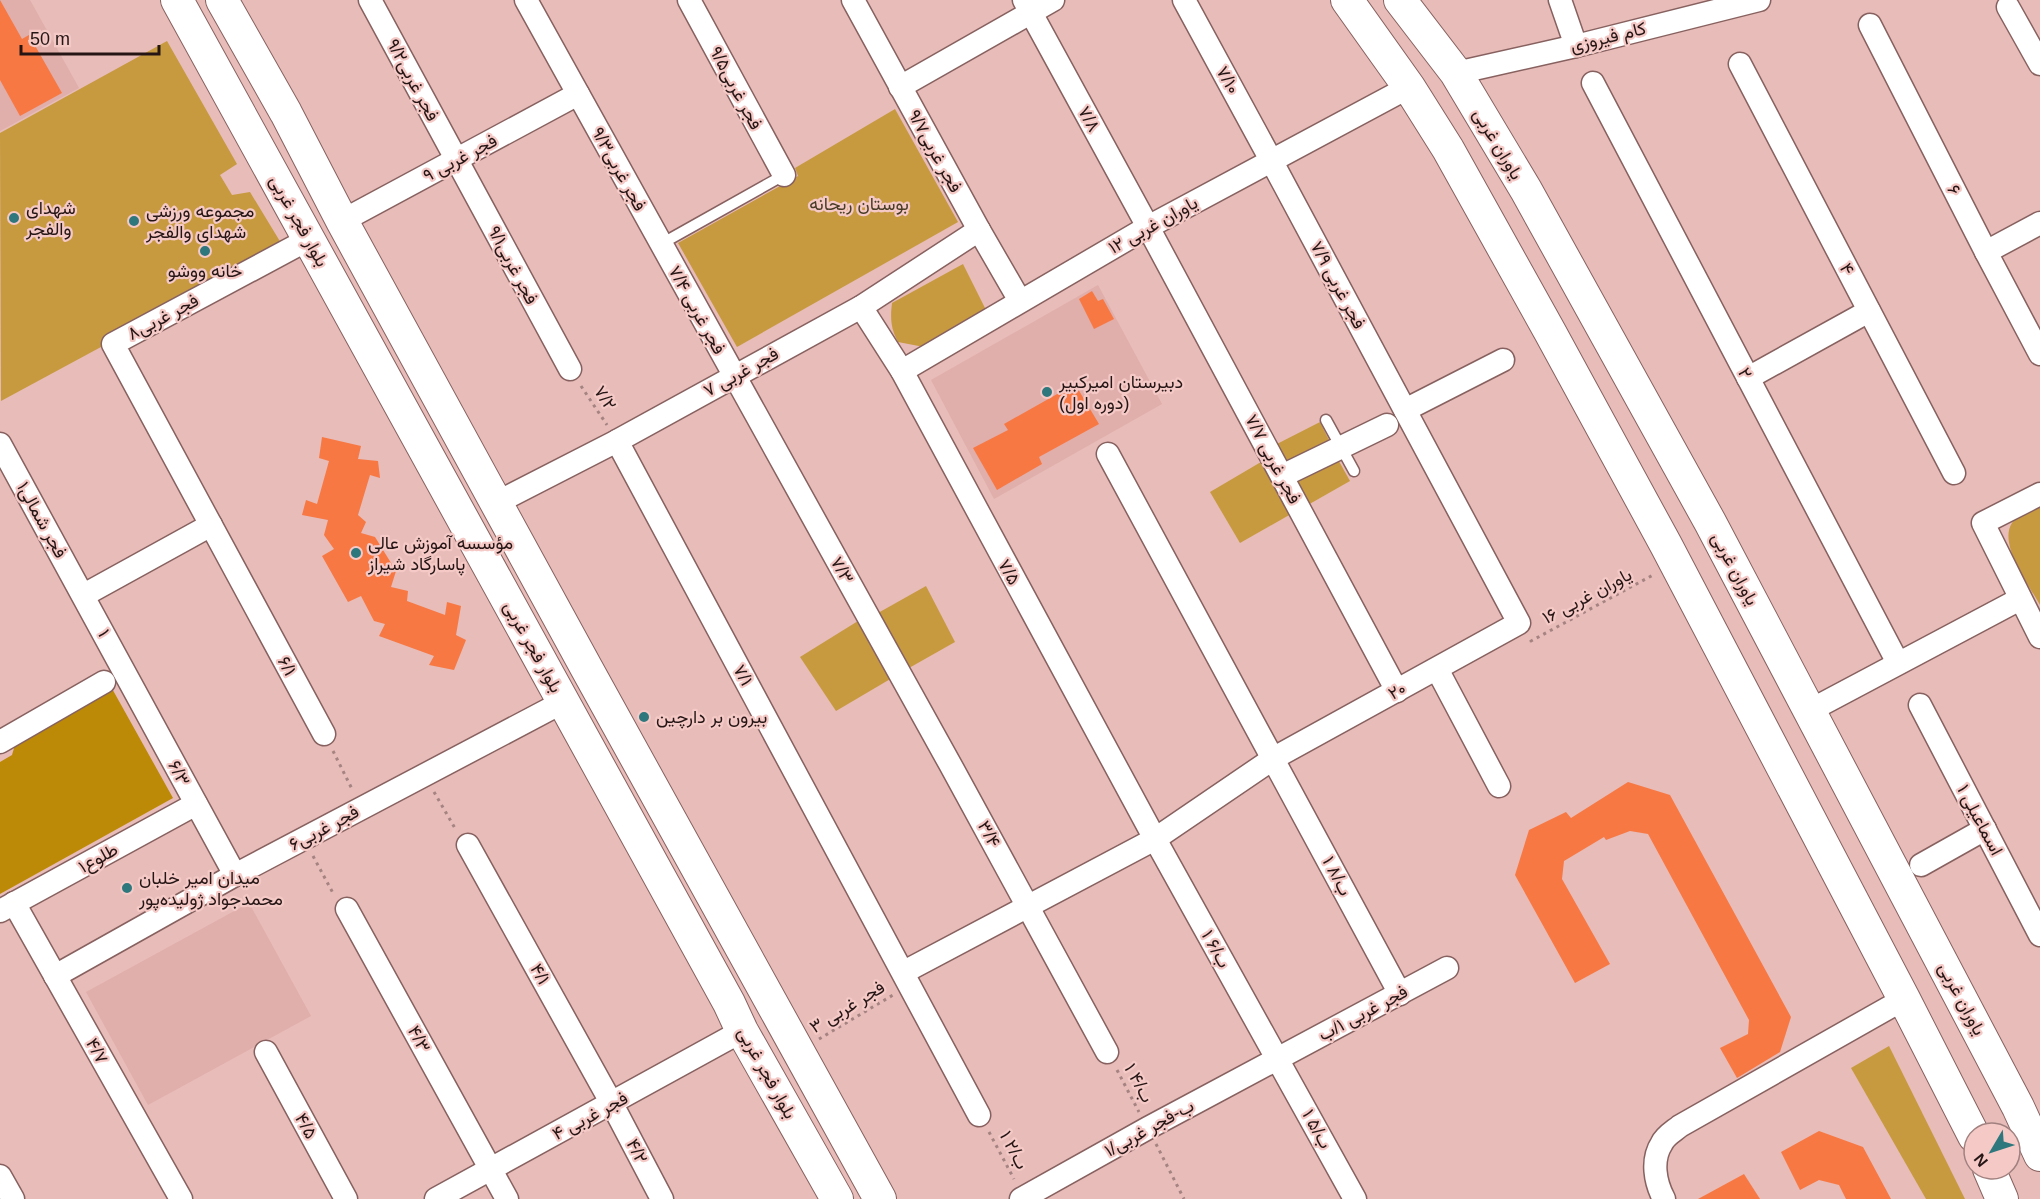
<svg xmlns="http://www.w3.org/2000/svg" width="2040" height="1199" font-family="Arial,Vazirmatn,sans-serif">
<rect width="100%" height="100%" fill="#e7bcb9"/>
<g fill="#e0aeab">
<path d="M 0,0 L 30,0 L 79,88 L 0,131 Z"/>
<path d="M 1098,285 L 1162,404 L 994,499 L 931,380 Z"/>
<path d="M 249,903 L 311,1016 L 148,1105 L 86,992 Z"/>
</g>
<g fill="#c79a3f">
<path d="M 167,41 L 237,164 L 220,175 L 232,195 L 250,192 L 284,248 L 1,401 L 0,133 Z"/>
<path d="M 895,109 L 958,222 L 737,347 L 678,243 L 798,176 L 795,168 Z"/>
<path d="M 963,264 L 986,310 L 924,347 L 898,342 C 891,329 890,319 892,303 Z"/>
<path d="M 1320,422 L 1332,446 L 1285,469 L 1273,446 Z"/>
<path d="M 1336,456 L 1350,481 L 1306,506 L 1293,481 Z"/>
<path d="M 1261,462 L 1291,514 L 1240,543 L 1210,492 Z"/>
<path d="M 2040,504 L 2040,605 C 2029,585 1998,544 2012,523 C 2019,514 2031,509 2040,504 Z"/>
<path d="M 926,586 L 955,642 L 909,668 L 878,613 Z"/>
<path d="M 858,621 L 892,678 L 836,711 L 800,657 Z"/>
<path d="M 1889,1046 L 1965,1199 L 1926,1199 L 1851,1068 Z"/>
</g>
<path fill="#bc8a06" d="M 110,685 L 173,798 L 0,894 L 0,762 L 12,755 L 17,738 Z"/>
<g fill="#f77843">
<path d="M 0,0 L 22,39 L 29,35 L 62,93 L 20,116 L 0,80 Z"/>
<path d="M 1092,291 L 1098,301 L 1103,299 L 1114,319 L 1094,329 L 1079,299 Z"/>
<path d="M 1075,384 L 1099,424 L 1039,457 L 1042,464 L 997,490 L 973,448 L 1008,430 L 1004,424 Z"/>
<path d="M 322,437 L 361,446 L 358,459 L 378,461 L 380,478 L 370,475 L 358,515 L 366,522 L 361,533 L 375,537 L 396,571 L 391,587 L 408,591 L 407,601 L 445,615 L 447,602 L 461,606 L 456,635 L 466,640 L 454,670 L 429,665 L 434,656 L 379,636 L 385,624 L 374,621 L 361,596 L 348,602 L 322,556 L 334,549 L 324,535 L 328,520 L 302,515 L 306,500 L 317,504 L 329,461 L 319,458 Z"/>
<path d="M 1628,782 L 1670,795 L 1791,1017 L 1780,1052 L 1737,1078 L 1720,1048 L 1748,1034 L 1749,1020 L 1648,834 L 1630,831 L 1606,840 L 1604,837 L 1564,861 L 1562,879 L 1610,964 L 1575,983 L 1515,875 L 1529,830 L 1566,812 L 1571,818 Z"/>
<path d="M 1819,1131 L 1863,1147 L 1891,1199 L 1846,1199 L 1839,1185 L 1819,1180 L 1800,1190 L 1781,1152 Z"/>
<path d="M 1744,1174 L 1760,1199 L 1698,1199 Z"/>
</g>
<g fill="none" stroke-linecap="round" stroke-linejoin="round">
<g stroke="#87615f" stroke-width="13">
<g id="service">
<path d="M 661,244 L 784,175"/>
<path d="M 1326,420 L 1354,471"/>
</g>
</g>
<g stroke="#87615f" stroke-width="25">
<g id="minor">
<path d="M 370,0 L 570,369"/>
<path d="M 526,0 L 950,764 L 1107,1052"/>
<path d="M 689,0 L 784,175"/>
<path d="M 853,0 L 979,230 L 1020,301"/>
<path d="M 1024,0 L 1148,227 L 1397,691"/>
<path d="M 1560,0 L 1576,46"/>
<path d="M 2008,7 L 2040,64"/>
<path d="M 1870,25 L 1986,252 L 2040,354"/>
<path d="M 1740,64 L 1954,473"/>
<path d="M 1456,73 L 1576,46 L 1759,0"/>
<path d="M 1593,83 L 1898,663"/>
<path d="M 900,87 L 1053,0"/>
<path d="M 342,221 L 578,94"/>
<path d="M 309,239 L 113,344 L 324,734"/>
<path d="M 1986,252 L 2040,223"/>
<path d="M 861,307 L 902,371 L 1155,839 L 1355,1199"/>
<path d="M 902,371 L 1148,227 L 1409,87"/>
<path d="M 1748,378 L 1869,311"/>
<path d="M 1405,410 L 1503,360"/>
<path d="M 617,441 L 979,1115"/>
<path d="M 0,444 L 235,875"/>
<path d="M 1108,454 L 1400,994"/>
<path d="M 1282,476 L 1387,425"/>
<path d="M 2040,494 L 1983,523 L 2040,637"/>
<path d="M 496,503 L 617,441 L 861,307 L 979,230"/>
<path d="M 84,595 L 211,525"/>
<path d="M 1437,669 L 1499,786"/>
<path d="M 1920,705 L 2040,935"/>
<path d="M 1809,711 L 2020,599"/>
<path d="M 0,742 L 104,682"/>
<path d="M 468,845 L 612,1104 L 662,1199"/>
<path d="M 1921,865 L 1985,829"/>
<path d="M 14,903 L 181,1199"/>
<path d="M 347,909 L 507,1199"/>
<path d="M 0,911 L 196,804"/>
<path d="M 904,972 L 1155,839 L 1274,758 L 1519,623 L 1271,160 L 1184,0"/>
<path d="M 55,976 L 235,875 L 563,702"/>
<path d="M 266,1052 L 346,1199"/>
<path d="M 0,1176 L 13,1199"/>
<path d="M 436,1199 L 742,1031"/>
<path d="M 1021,1199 L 1148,1128 L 1447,968"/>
<path d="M 1664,1199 C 1655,1182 1651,1160 1662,1143 C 1665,1136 1674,1131 1680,1126 L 1904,999"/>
</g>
</g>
<g stroke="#87615f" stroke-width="34">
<g id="secondary">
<path d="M 177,0 L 729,1003 L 742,1031 L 837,1199"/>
<path d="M 222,0 L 286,113 L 342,221 L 587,669 L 880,1199"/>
<path d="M 1347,0 L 1409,87 L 1448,149 L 1550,332 L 1666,545 L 1904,999 L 1974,1136"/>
<path d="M 1400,0 L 1456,73 L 1526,190 L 1710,522 L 2018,1107 L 2040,1155"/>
<path d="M 1989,1169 L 2002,1199"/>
</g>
</g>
<g stroke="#a58381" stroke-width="3" stroke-dasharray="3 4.5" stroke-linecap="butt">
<path d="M 581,386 L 607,425"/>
<path d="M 1531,640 L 1531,641 L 1653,575"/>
<path d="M 333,751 L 353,791"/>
<path d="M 434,792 L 456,830"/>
<path d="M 313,856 L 334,895"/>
<path d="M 819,1039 L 893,995"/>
<path d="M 1117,1070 L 1139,1112"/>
<path d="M 989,1132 L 1014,1179"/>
<path d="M 1156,1144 L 1184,1199"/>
</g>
<use href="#service" stroke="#fff" stroke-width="10"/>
<use href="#minor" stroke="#fff" stroke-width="22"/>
<use href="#secondary" stroke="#fff" stroke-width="32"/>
</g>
<g fill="#2e777d" stroke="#f4c9c6" stroke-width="2">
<circle cx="14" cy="218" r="6"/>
<circle cx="134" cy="221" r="6"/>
<circle cx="205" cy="251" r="6"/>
<circle cx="1047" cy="392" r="6"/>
<circle cx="356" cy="553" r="6"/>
<circle cx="644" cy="717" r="6"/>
<circle cx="127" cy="888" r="6"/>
</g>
<g text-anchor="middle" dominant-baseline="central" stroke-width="4.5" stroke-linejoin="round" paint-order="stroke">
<g font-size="18" fill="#251615" stroke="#f4c9c6">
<text transform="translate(1608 37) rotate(-14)">کام فیروزی</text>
<text transform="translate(413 80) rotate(62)">فجر غربی۹/۲</text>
<text transform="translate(1228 80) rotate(61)">۷/۱۰</text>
<text transform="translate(736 88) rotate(62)">فجر غربی۹/۵</text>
<text transform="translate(1089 119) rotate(61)">۷/۸</text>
<text transform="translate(1498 144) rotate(59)">یاوران غربی</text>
<text transform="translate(935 151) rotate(61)">فجر غربی۹/۷</text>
<text transform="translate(460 158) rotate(-28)">۹ فجر غربی</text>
<text transform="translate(619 169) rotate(61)">فجر غربی۹/۳</text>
<text transform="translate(1954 190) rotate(63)">۶</text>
<text transform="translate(299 221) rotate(61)">بلوار فجر غربی</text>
<text transform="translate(1153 225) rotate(-29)">۱۲ یاوران غربی</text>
<text transform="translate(513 265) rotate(62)">فجر غربی۹/۱</text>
<text transform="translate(1847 269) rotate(62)">۴</text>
<text transform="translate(1338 285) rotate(62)">۷/۹ فجر غربی</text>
<text transform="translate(697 310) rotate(61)">۷/۴ فجر غربی</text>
<text transform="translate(163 317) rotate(-28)">فجر غربی۸</text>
<text transform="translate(741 372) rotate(-29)">۷ فجر غربی</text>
<text transform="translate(1745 373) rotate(62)">۲</text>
<text transform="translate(605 398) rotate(57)">۷/۲</text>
<text transform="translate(1273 459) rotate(62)">۷/۷ فجر غربی</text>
<text transform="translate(42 520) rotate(61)">فجر شمالی۱</text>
<text transform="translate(1735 569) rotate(62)">یاوران غربی</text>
<text transform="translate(842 570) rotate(61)">۷/۳</text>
<text transform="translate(1009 572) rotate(61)">۷/۵</text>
<text transform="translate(1587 596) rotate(-28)">۱۶ یاوران غربی</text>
<text transform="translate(104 633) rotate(62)">۱</text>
<text transform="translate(533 647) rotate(61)">بلوار فجر غربی</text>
<text transform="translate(287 666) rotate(62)">۶/۱</text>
<text transform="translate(743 675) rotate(62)">۷/۱</text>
<text transform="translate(1397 691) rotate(-29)">۲۰</text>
<text transform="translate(179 773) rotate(62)">۶/۳</text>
<text transform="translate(1980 820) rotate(62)">اسماعیلی ۱</text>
<text transform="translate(324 828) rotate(-28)">فجر غربی۶</text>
<text transform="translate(989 834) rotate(61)">۳/۴</text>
<text transform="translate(98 858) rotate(-29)">طلوع۱</text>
<text transform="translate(1337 876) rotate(62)">۱ ب/۸</text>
<text transform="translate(1216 949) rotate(61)">۱ ب/۶</text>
<text transform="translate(540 974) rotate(61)">۴/۱</text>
<text transform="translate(1962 999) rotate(62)">یاوران غربی</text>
<text transform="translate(847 1007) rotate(-31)">۳ فجر غربی</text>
<text transform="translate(1363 1013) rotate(-28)">فجر غربی ۱/ب</text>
<text transform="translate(419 1039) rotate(61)">۴/۳</text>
<text transform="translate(97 1051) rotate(61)">۴/۷</text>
<text transform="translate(767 1073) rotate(61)">بلوار فجر غربی</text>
<text transform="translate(1139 1083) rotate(61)">۱ ب/۴</text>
<text transform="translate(590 1116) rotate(-28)">۴ فجر غربی</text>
<text transform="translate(306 1126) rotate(61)">۴/۵</text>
<text transform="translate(1149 1128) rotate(-29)">۱/ب-فجر غربی</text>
<text transform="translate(1317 1129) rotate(61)">۱ ب/۵</text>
<text transform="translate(1014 1150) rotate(62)">۱ ب/۲</text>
<text transform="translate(637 1151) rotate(62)">۴/۲</text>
</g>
<g font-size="18" fill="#483c25" stroke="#f4c9c6">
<text x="859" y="204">بوستان ریحانه</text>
</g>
<g font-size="18" fill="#251615" stroke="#f4c9c6" text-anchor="start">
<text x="26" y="208">شهدای<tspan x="26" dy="21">والفجر</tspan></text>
<text x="146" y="211">مجموعه ورزشی<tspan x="146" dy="21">شهدای والفجر</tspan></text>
<text x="205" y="271" text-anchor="middle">خانه ووشو</text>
<text x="1059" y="382">دبیرستان امیرکبیر<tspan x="1059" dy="21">(دوره اول)</tspan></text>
<text x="368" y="543">مؤسسه آموزش عالی<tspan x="368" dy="21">پاسارگاد شیراز</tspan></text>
<text x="656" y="717">بیرون بر دارچین</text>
<text x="139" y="878">میدان امیر خلبان<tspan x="139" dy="21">محمد‌جواد ژولیده‌پور</tspan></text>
</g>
</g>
<g transform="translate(1992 1151) rotate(231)"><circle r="28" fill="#f4c9c6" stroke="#a1817f" stroke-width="1.5"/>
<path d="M0-4.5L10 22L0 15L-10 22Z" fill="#2e777d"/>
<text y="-9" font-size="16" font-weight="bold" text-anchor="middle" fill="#251615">N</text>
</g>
<path d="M21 45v9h138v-9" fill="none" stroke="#251615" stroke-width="3"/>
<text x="30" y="45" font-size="18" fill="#251615" stroke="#f4c9c6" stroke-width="4.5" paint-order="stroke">50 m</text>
</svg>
